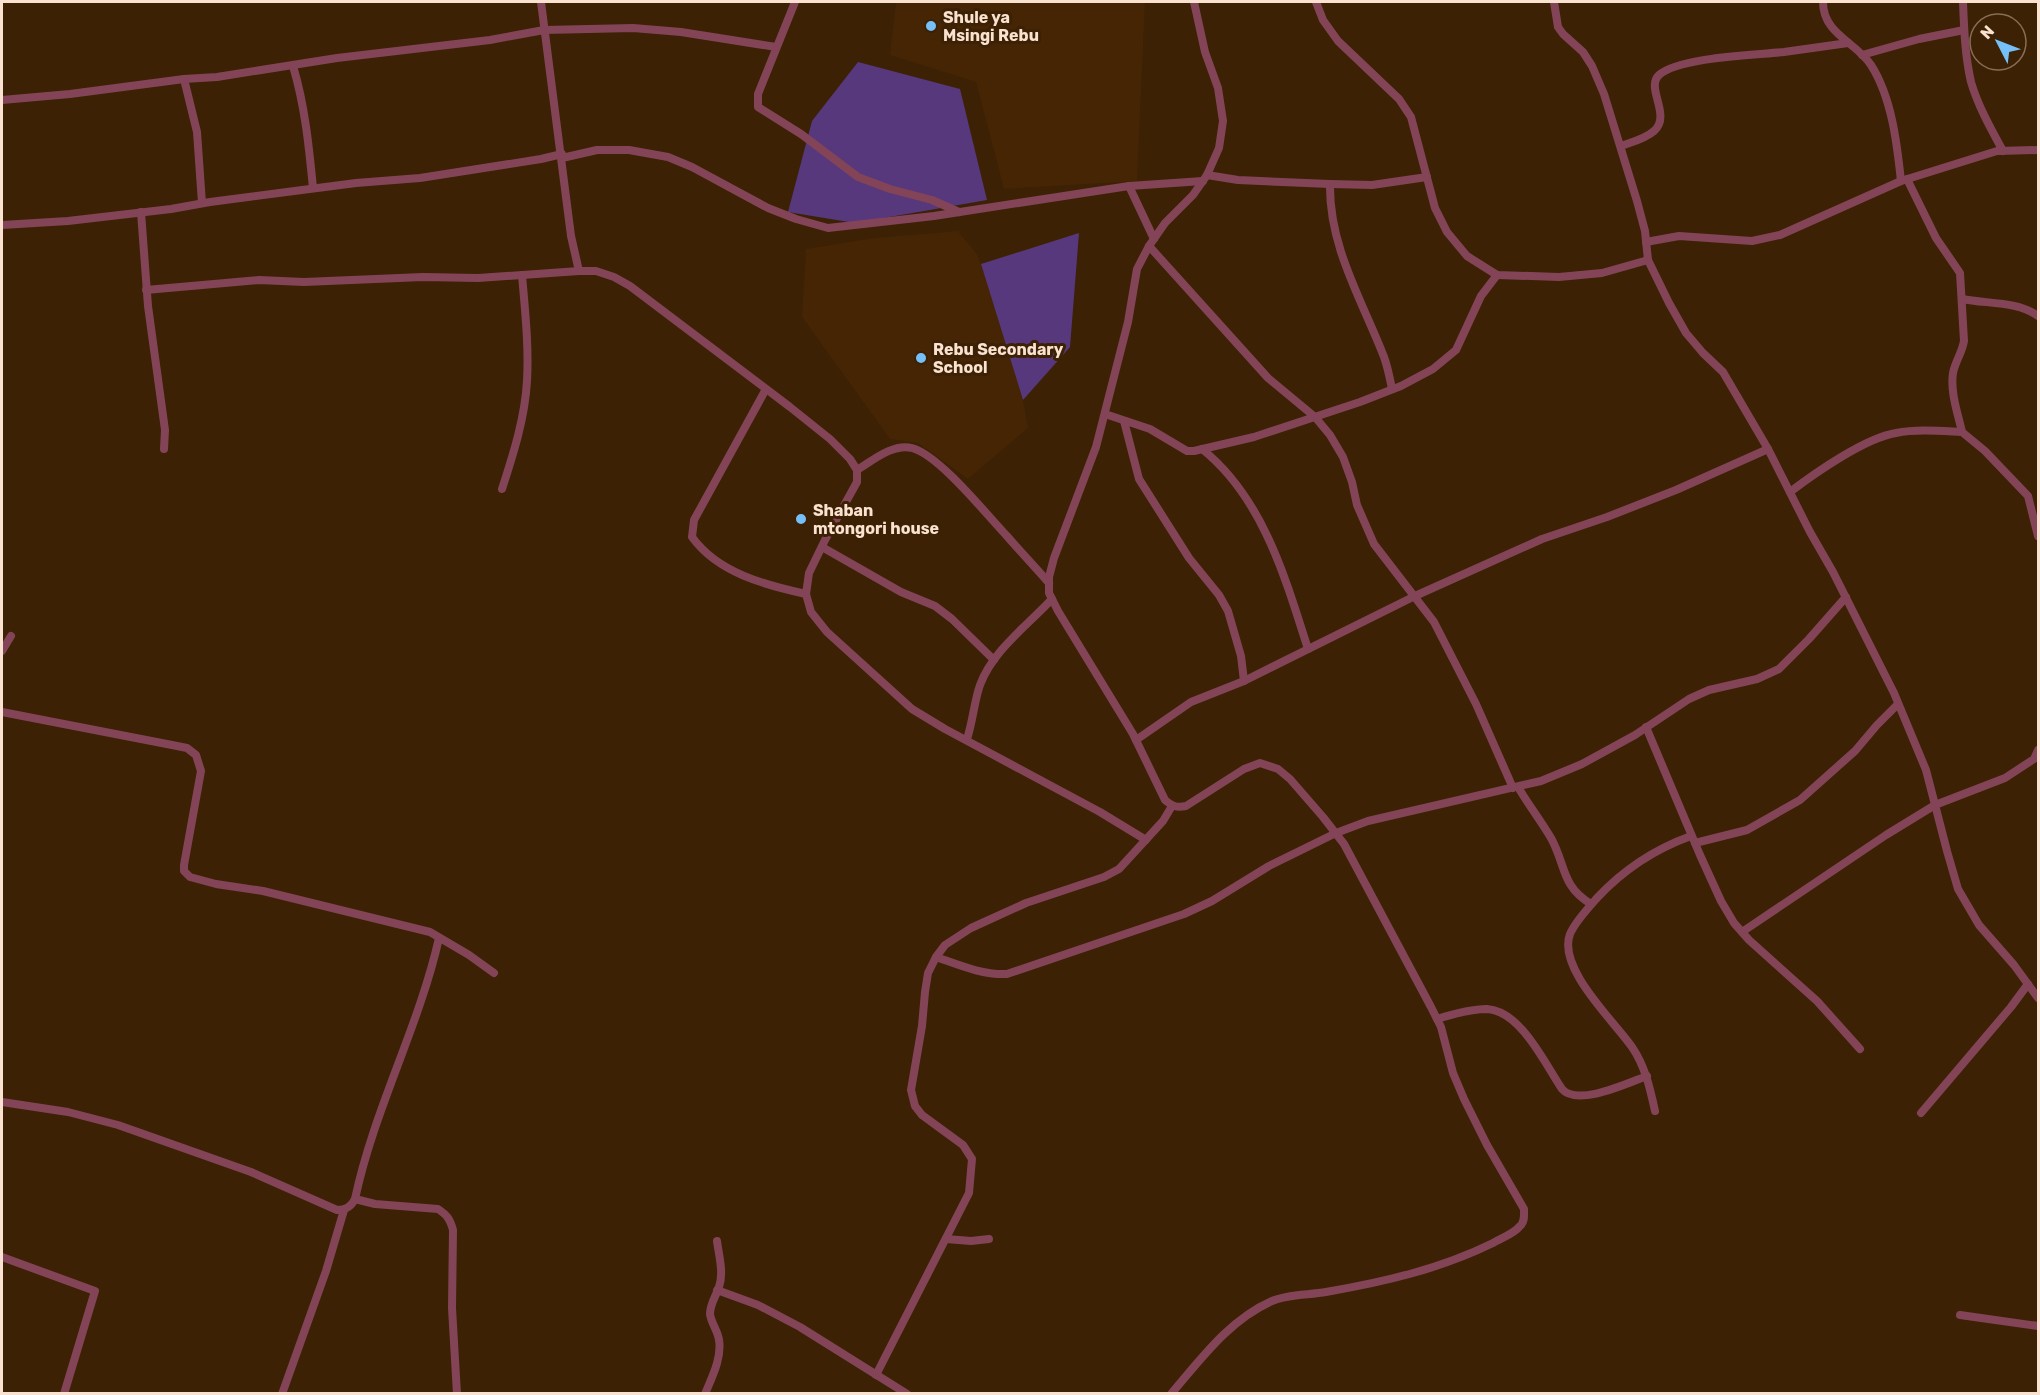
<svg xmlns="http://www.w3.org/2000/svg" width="2040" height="1395" font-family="Rubik,sans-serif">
<rect width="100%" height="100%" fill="#3c2105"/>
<g fill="#452503">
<path d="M 896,2 L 1145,2 L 1137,181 L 1004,189 L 976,82 L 890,55 Z"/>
<path d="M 958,231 L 977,254 L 981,264 L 1023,400 L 1028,428 L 968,479 L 918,443 L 890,439 L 802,317 L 806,249 L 874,238 Z"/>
</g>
<g fill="#57387d">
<path d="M 858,62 L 960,89 L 987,200 L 855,223 L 788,212 L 812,121 Z"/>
<path d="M 1079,233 L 1070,347 L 1023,400 L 981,264 Z"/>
</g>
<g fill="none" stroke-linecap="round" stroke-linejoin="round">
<g stroke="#844457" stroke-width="8">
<path d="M 541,2 L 571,236 L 579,271"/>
<path d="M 795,2 L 758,94 L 758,107 L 801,134 L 858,177 L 890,189 L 932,200 L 959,212"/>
<path d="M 1316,2 L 1323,20 L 1338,41 L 1399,99 L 1411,117 L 1435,208 L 1447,232 L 1467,256 L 1497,275 L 1559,277 L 1602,273 L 1648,260"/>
<path d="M 1554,2 L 1558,27 L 1563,34 L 1583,52 L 1592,66 L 1604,94 L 1637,201 L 1645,231 L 1648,260 L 1669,303 L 1686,333 L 1703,353 L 1723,372 L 1768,449 L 1810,532 L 1833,572 L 1894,693 L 1926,770 L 1947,851 L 1958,889 L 1979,925 L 2014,965 L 2038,998"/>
<path d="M 1823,2 C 1823,34 1856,42 1871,65 C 1892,98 1897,144 1901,181"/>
<path d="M 1963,2 C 1964,28 1965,56 1971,82 C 1978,106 1991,129 2003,151"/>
<path d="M 1862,55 L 1919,39 L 1964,30"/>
<path d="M 293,66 C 305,106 309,147 313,188"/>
<path d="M 184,79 L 197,132 L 202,203"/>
<path d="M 2,100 L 70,94 L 184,79 L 217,77 L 337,58 L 490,40 L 544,30 L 633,28 L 681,32 L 776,47"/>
<path d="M 1621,146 C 1632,142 1645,139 1654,131 C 1672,115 1645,88 1659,75 C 1679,57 1756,55 1784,52 C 1806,49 1827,46 1848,43"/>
<path d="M 562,158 L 597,150 L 629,150 L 668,157 L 692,167 L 768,208 L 796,219 L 828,228 L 934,216 L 1129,186 L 1203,181"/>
<path d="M 1207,175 L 1238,180 L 1330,184 L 1372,185 L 1427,177"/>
<path d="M 1907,179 L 1936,238 L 1960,273 L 1964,341 C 1962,353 1955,362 1953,373 C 1950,392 1958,414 1962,432"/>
<path d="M 1330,184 C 1329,247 1362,300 1384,357 C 1388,368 1390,379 1392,389"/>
<path d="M 1129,186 L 1154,239"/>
<path d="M 141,212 L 148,306 L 165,430 L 164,449"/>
<path d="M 2,225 L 68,221 L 171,209 L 210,202 L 356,183 L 420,178 L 541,159 L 562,154"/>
<path d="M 1646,242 L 1679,236 L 1752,241 L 1780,235 L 1901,181 L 1997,151 L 2038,150"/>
<path d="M 1149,246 L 1268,378 L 1315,417 L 1330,435 L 1343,457 L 1352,482 L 1357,505 L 1374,544 L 1434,622 L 1476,704 L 1513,788"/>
<path d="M 146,290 L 259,280 L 304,282 L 423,277 L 478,278 L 579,271 L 596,271 L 614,277 L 630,286 L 790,407 L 830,439 L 850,459 L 857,470 L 857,482 L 825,540 L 809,573 L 806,594 L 811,612 L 827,632 L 912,709 L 945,729 L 1100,812 L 1146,840"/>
<path d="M 1962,299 C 1987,304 2018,301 2038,316"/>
<path d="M 766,389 L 694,520 L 692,537 C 718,573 765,585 806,594"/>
<path d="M 1105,414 L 1150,429 L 1187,451 L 1194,451 L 1254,437 L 1360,402 L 1401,386 L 1433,369 L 1456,350 L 1481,296 L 1497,275"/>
<path d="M 1124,421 L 1139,479 L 1189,558 L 1219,595 L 1228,611 L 1241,656 L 1244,681"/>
<path d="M 1202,449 C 1263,498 1285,577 1308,649"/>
<path d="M 857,470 C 872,461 893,443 912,448 C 939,455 986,514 1006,535 C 1020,551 1035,567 1049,583"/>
<path d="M 502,489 C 513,455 525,418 527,381 C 529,346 525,310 522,275"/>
<path d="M 1790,492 C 1815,473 1865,438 1896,433 C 1917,429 1940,431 1962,432 L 1985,451 L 2028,496 L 2038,536"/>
<path d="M 822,547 L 901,592 L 935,606 L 952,619 L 994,660"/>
<path d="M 2,651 L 11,636"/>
<path d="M 2,712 L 172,745 L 187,748 L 196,755 L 201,771 L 184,865 L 184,871 L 190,877 L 216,884 L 263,891 L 430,932 L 469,955 L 494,973"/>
<path d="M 1646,727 L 1700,855 L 1721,901 L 1734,923 L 1749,940 L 1817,1001 L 1860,1049"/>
<path d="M 967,739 C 973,721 974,702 980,685 C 993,650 1028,625 1052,599"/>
<path d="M 1136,740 L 1191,702 L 1244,681 L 1415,596 L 1542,539 L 1607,517 L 1676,490 L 1768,449"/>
<path d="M 1518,787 C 1528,804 1541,821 1551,838 C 1566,865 1561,886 1591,904"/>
<path d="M 1695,843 L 1747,830 L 1800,800 L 1855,751 L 1877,725 L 1898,704"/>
<path d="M 1742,932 L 1886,835 L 1935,805 L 2005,778 L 2034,759 L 2038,750"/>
<path d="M 936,957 C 959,965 982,975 1007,974 L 1184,914 L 1212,901 L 1269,866 L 1336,833 L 1368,821 L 1541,781 L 1582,764 L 1635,735 L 1689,699 L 1709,690 L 1757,679 L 1779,669 L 1809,639 L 1846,597"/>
<path d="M 1437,1019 C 1453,1014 1470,1009 1487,1009 C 1521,1011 1545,1064 1562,1089 C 1577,1107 1628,1083 1647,1076"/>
<path d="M 2,1102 L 68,1112 L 118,1125 L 251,1172 L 337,1210 C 346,1210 351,1207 355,1199 C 374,1109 419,1027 439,938"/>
<path d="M 1655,1111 C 1650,1088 1645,1066 1632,1047 C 1614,1021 1557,968 1570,934 C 1575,922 1588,908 1597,898 C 1624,869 1655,849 1691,836"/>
<path d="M 1921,1113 L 2011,1007 L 2028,984"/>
<path d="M 355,1199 L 375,1204 L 438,1209 C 447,1215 450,1219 453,1230 L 452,1308 L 457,1394"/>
<path d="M 946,1239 L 971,1241 L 989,1239"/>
<path d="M 2,1257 L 95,1291 L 64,1394"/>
<path d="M 717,1290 L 758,1305 L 800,1327 L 907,1394"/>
<path d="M 1960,1315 L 2038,1326"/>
<path d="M 876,1375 L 969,1193 L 972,1159 L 963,1145 L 922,1115 L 915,1106 L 911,1090 L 922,1026 L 925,992 L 928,973 L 936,957 L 945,945 L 971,928 L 1026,903 L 1104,877 L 1119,869 L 1163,821 L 1172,806"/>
<path d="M 282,1394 L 326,1271 L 344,1210"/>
<path d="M 705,1394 C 712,1377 722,1358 719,1340 C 718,1331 711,1323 710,1314 C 710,1304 716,1296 719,1287 C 724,1273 719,1256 717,1241"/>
<path d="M 1171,1394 C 1201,1359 1229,1320 1272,1301 C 1287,1294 1309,1295 1326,1292 C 1384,1282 1440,1269 1493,1243 C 1501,1238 1514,1234 1520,1226 C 1525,1222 1524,1215 1524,1209 L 1487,1145 L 1464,1099 L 1453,1073 L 1441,1027 L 1431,1007 L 1344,844 L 1323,817 L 1290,779 L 1278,769 L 1260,763 L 1244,769 L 1186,806 C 1176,808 1172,806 1165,800 L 1133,734 L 1058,611 L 1049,593 L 1049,577 L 1054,558 L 1096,447 L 1128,322 L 1137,269 L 1149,246 L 1165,223 L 1193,195 L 1207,175 L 1219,148 L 1223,121 L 1218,88 L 1205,52 L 1194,2"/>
</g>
</g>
<g fill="#76c0f7" stroke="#3c2105" stroke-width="2">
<circle cx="931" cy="26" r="6"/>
<circle cx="921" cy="358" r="6"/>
<circle cx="801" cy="519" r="6"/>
</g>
<g text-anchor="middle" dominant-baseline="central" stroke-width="6" stroke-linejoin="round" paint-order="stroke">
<g font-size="16" font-weight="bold" fill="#f9e2cf" stroke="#3c2105" text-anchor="start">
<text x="943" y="17">Shule ya<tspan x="943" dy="18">Msingi Rebu</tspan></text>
<text x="933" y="349">Rebu Secondary<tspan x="933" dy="18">School</tspan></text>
<text x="813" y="510">Shaban<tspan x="813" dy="18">mtongori house</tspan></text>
</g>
</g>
<rect width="2040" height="1395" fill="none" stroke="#f9e2cf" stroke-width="6"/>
<g transform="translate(1998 42) rotate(312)"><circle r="28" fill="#3c2105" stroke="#886e56" stroke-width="1.5"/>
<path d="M0-4.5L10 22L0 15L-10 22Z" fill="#76c0f7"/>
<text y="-9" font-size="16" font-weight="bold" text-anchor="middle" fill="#f9e2cf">N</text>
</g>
</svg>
